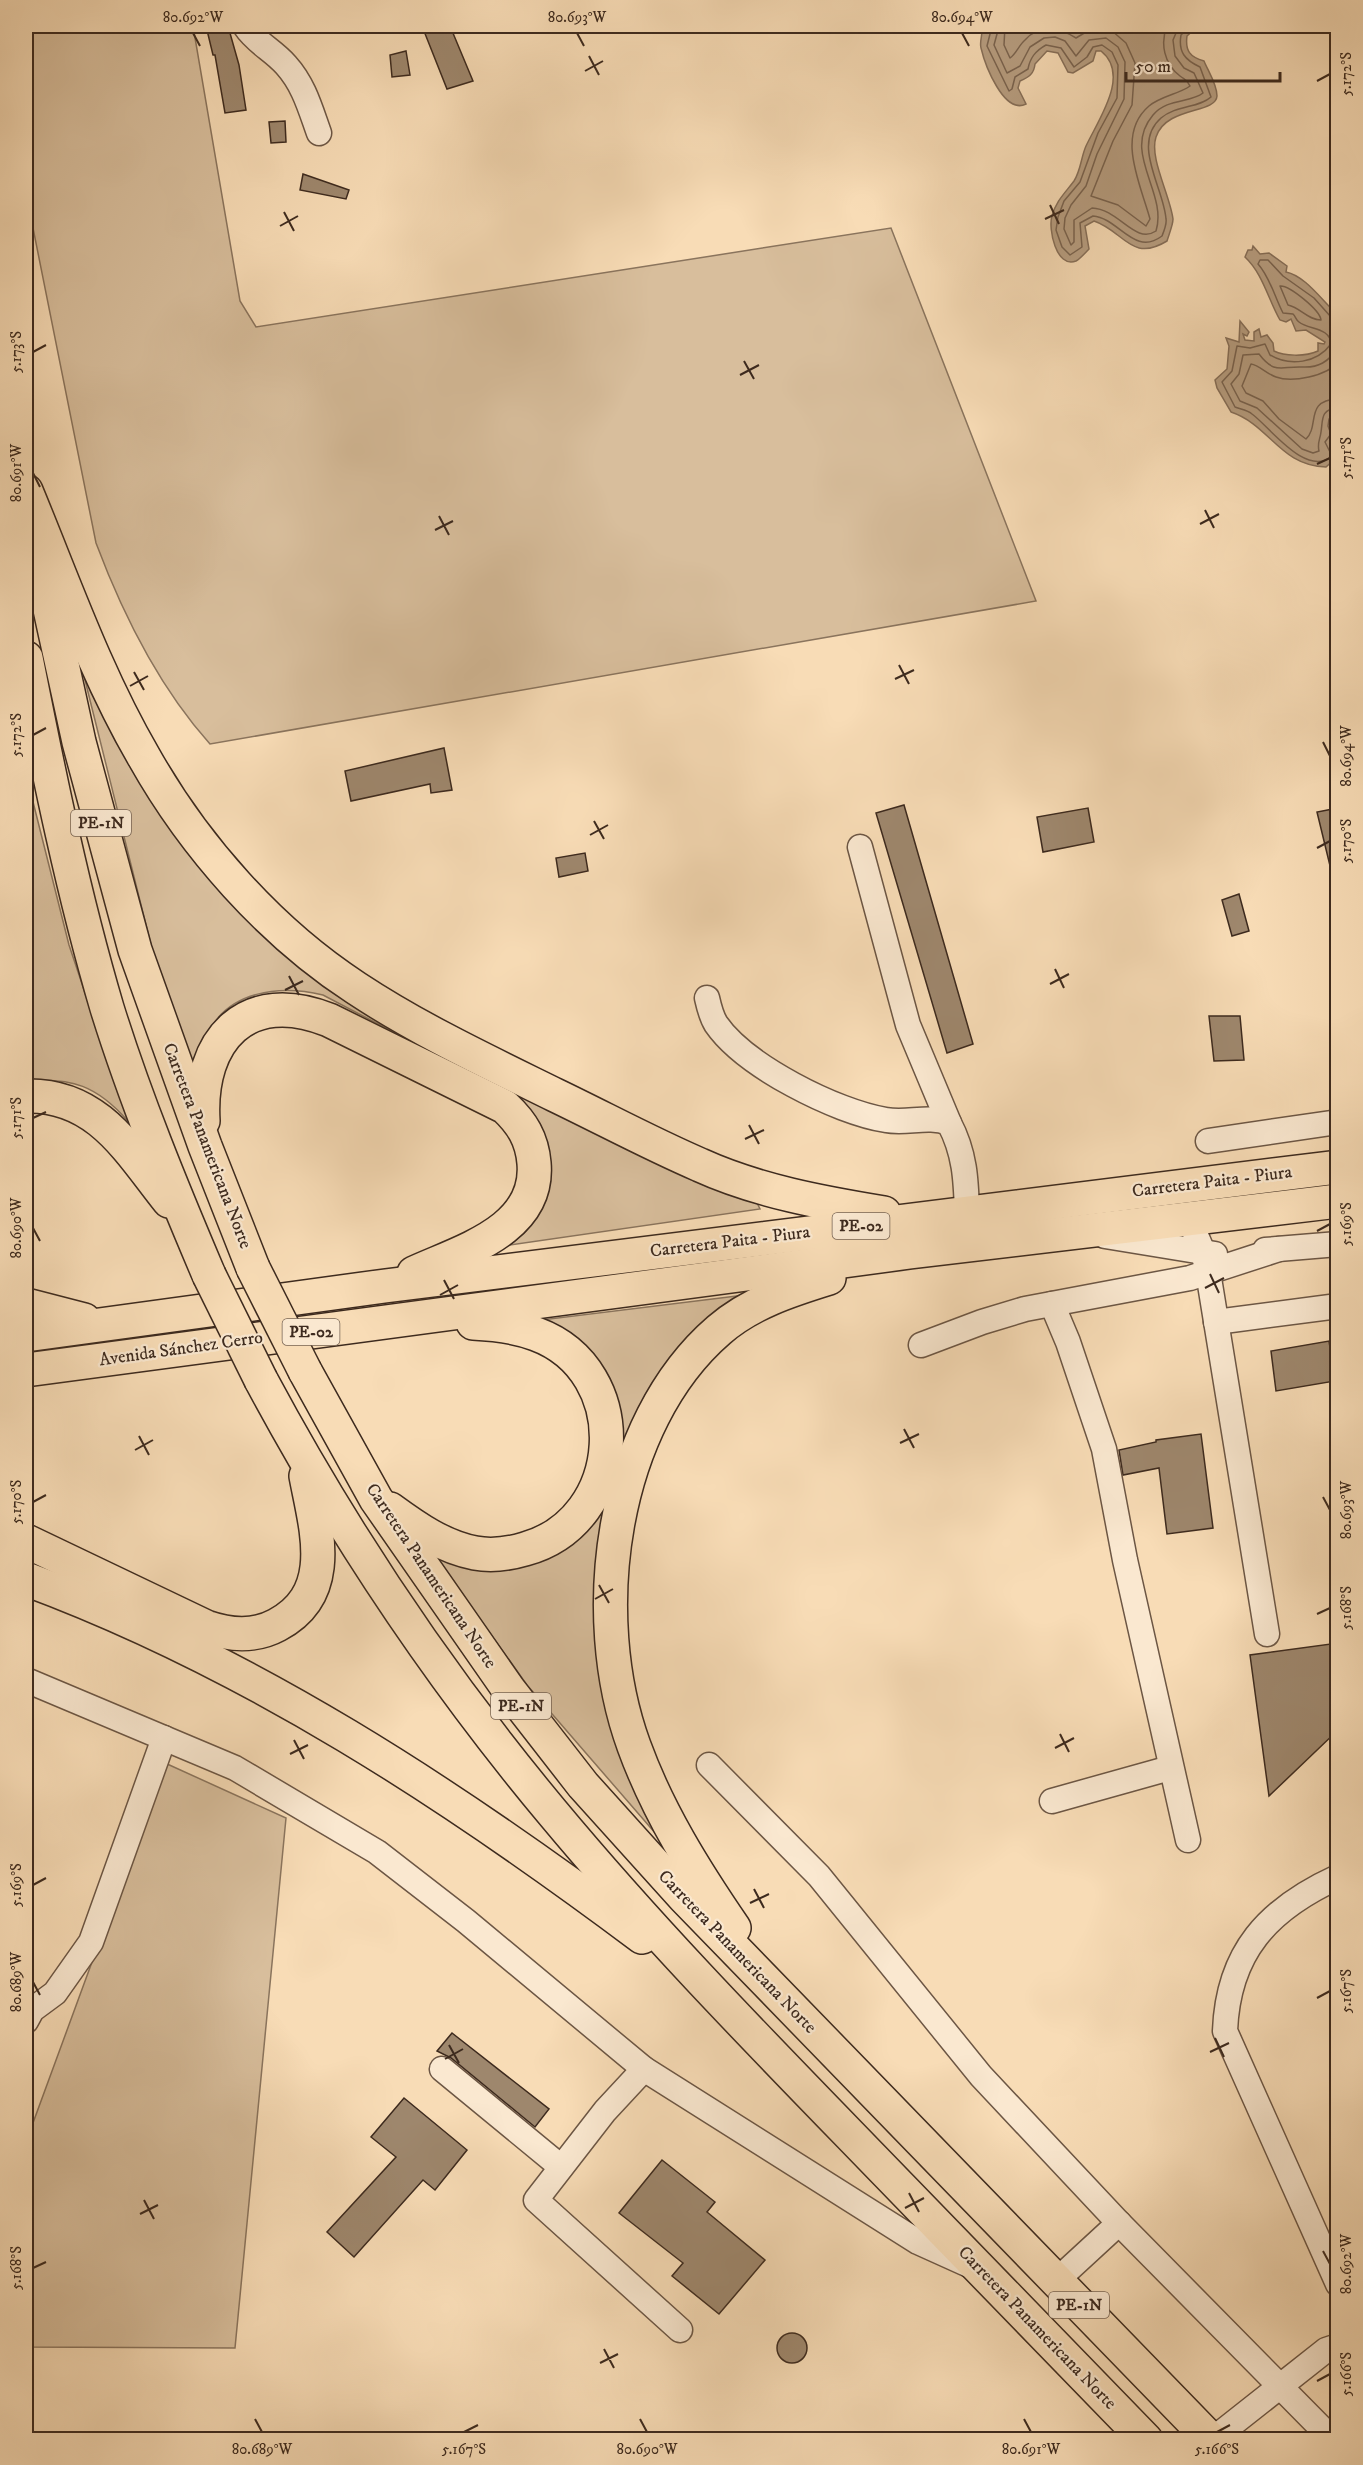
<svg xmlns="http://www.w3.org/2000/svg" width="1363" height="2465" font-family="'IM FELL DW Pica',serif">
<rect width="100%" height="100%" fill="#f8dcb6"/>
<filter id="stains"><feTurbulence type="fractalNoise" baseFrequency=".00333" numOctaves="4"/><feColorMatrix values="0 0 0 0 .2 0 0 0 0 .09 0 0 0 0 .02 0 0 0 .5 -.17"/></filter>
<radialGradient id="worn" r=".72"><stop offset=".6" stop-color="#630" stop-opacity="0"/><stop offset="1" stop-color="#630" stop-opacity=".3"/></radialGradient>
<g fill="#d8be9c" stroke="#8a745d" stroke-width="1.5">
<path d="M 26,26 L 193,26 L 240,301 L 256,327 L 891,228 L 1036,601 L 210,744 C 158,686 123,615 96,543 L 26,193 Z"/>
<path d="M 81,664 L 140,777 L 445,1059 L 323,995 C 280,985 228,990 207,1035 C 200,1048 197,1065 193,1079 L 154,957 Z"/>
<path d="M 26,774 L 69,945 L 128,1121 C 97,1086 72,1077 26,1081 Z"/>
<path d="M 512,1087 L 757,1203 L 760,1209 L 510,1245 L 526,1231 L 535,1217 L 506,1092 Z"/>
<path d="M 753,1294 C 734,1307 711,1318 695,1333 C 654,1372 639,1407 621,1460 L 619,1422 L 533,1321 Z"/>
<path d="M 612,1497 L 603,1549 L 669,1849 L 527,1685 L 427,1545 L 536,1561 L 571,1544 L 589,1527 Z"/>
<path d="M 165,1763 L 286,1818 L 235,2348 L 26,2347 L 26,2142 Z"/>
</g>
<g fill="#b89f82" stroke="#87705a" stroke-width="1.5">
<path d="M 981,26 L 1198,26 L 1187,36 C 1185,51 1190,57 1204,61 C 1208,71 1217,84 1217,96 C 1216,114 1166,106 1156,137 C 1149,158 1170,195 1173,219 C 1173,225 1169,234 1167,241 C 1131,263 1124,231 1094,221 L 1085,226 L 1089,249 C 1086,252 1080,259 1076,261 C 1056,269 1048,228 1052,216 C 1056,201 1065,193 1074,181 C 1081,170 1081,157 1086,146 C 1098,120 1131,75 1101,51 L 1096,51 L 1093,61 L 1073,73 L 1068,72 L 1058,53 L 1047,51 L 1035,64 C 1034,74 1029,77 1020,81 L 1018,88 L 1026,104 C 1004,115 985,65 981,48 C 979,40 984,34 981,26 Z"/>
<path d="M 1253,246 L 1260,254 L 1269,253 L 1287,266 L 1286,272 C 1306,276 1323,302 1337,314 L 1338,417 L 1333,426 L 1337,430 L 1337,437 L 1330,443 L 1337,449 L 1337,457 L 1326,467 C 1280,466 1270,425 1231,412 L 1217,388 L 1215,380 L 1227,369 L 1229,346 L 1226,338 L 1239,342 L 1240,321 L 1249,332 L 1247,336 L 1243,334 L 1245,340 L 1254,341 L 1254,332 L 1259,329 L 1261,337 L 1267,335 L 1273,343 L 1274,351 C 1284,356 1305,357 1318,351 L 1318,343 L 1324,344 L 1325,342 L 1306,330 L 1296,331 L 1291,319 L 1286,322 L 1280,320 C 1268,299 1263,274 1245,257 L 1248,250 L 1252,250 Z"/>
</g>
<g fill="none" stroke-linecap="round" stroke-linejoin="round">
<g stroke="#7a6450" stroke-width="1.5">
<path d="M 987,26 L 990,34 L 987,46 L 1009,91 L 1012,89 L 1015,77 L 1028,69 C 1030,58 1035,51 1046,45 L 1061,48 L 1074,67 L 1087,57 L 1093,47 L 1102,45 L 1112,52 L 1118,65 L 1117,98 L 1098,133 L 1080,182 L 1064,201 L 1058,217 L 1056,230 L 1062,247 L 1070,255 L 1082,247 L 1080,223 L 1093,216 C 1119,218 1134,257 1162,236 C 1164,231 1167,224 1166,219 C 1164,188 1131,144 1161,118 C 1176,105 1199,108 1211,97 L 1200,67 C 1185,60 1178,52 1181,35 L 1190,26"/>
<path d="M 995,26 L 997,34 L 994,45 L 1007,73 L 1020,66 L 1030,47 L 1044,38 L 1055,37 L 1065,41 L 1076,56 L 1089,40 L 1106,38 L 1118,47 L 1125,62 L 1124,99 L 1097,154 L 1086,186 L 1071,205 L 1065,218 L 1064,229 L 1071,245 L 1074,242 L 1074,220 L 1092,208 C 1119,209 1135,245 1156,231 C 1168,192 1121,153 1153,115 C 1167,98 1191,103 1203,93 L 1194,73 L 1184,68 L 1175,56 L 1173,40 L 1179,26"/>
<path d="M 1005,26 L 1004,45 L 1010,58 C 1016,54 1019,45 1025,40 C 1040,23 1060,28 1076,38 L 1091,29 L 1111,30 L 1126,43 L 1135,63 L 1132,105 L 1113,141 L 1091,196 L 1118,205 L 1146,226 L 1150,219 C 1141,185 1115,135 1149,106 C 1161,96 1179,94 1190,86 C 1187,79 1185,80 1180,76 C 1164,64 1160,43 1167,26"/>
<path d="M 1280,286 C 1289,285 1320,310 1321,320 C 1308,320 1301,308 1288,305 Z"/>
<path d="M 1338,318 L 1331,317 L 1314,298 L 1283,276 L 1268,260 L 1260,260 L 1258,264 C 1270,277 1275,298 1283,313 L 1293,314 C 1296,317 1296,320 1299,322 C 1309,330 1330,327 1331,344 C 1317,363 1290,367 1270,355 L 1265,344 L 1250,348 L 1237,346 L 1232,371 L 1222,382 L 1235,407 C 1240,409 1248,410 1252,414 C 1270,427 1306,478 1332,456 L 1325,442 L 1331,434 L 1328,426 L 1329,419 L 1338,415"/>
<path d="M 1338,347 C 1329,362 1318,368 1302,367 C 1281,366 1275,375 1259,354 L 1243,355 L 1239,374 L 1231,384 L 1240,401 L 1257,408 L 1302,449 L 1313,453 L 1319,451 C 1317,443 1320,440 1321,432 C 1323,420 1320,409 1338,408"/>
<path d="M 1338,362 C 1327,376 1292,383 1276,377 C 1267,374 1259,365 1251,364 L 1242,386 L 1246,393 L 1263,401 L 1279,419 L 1306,439 C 1320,426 1304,400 1338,399"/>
</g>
</g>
<g fill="#9e876d" stroke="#3d2a1e" stroke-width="1.5">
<path d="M 206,26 L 228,26 L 239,65 L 246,110 L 225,113 L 215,55 L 213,55 Z"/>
<path d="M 422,26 L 450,26 L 473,81 L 447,89 Z"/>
<path d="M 406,51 L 410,75 L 392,77 L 390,55 Z"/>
<path d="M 285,121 L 286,142 L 271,143 L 269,122 Z"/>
<path d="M 303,174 L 349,190 L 346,199 L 300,190 Z"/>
<path d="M 444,748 L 452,790 L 431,793 L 430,784 L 351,801 L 345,771 Z"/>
<path d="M 904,805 L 973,1044 L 947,1053 L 876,813 Z"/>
<path d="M 1088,808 L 1094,842 L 1043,852 L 1037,817 Z"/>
<path d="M 1338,808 L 1338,869 L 1331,870 L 1317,812 Z"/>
<path d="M 585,853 L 588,871 L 559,877 L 556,858 Z"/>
<path d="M 1239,894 L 1249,931 L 1232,936 L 1222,900 Z"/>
<path d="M 1209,1016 L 1240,1016 L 1244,1060 L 1214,1061 Z"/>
<path d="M 1329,1341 L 1335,1381 L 1276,1391 L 1271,1351 Z"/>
<path d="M 1201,1434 L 1213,1528 L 1167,1534 L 1159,1468 L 1123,1475 L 1119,1450 L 1156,1442 L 1156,1440 Z"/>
<path d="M 1338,1643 L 1338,1730 L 1269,1796 L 1250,1655 Z"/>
<path d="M 452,2033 L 549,2109 L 535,2127 L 451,2058 L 437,2051 Z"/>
<path d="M 404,2098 L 467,2150 L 435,2190 L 423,2180 L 354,2257 L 327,2232 L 396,2157 L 371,2137 Z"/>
<path d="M 662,2160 L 715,2202 L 707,2212 L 765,2260 L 719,2314 L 672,2276 L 683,2263 L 619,2213 Z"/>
<circle cx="792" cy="2348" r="15"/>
</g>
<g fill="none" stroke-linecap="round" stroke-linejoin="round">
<g stroke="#6c5644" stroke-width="27">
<g id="minor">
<path d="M 245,26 C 256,43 273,50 286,65 C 304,85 310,108 319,133"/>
<path d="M 860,847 L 908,1025 L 949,1123"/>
<path d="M 707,998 C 709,1007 711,1016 716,1024 C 745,1066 836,1112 886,1120 C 907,1124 928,1115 949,1123 C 965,1153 966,1180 967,1212"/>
<path d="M 1208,1141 L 1338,1122"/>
<path d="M 1189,1219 L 1203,1252 L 1208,1272 L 1267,1634"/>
<path d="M 1105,1236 L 1215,1254"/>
<path d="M 1265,1250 L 1338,1244"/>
<path d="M 1052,1304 L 1068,1342 L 1104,1449 L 1125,1560 L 1188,1840"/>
<path d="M 1216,1322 L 1338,1306"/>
<path d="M 921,1345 L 982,1322 L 1025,1309 L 1190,1278 L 1279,1249"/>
<path d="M 26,1680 L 235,1768 L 377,1852 L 466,1921 L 644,2069 L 918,2242 L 969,2265"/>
<path d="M 709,1765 L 819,1876 L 981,2076 L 1119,2223 L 1333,2440"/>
<path d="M 1052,1801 L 1170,1768"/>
<path d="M 1338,1877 C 1268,1909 1228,1952 1225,2031 L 1338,2284"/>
<path d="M 26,2021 L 32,2010 L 55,1993 L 91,1942 L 164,1738"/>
<path d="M 442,2069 L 561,2167"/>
<path d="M 644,2069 L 605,2111 L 536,2200 L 680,2330"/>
<path d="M 1056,2281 L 1119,2223"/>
<path d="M 1212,2440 L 1326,2350 L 1338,2346"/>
</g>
</g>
<g stroke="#3d2a1e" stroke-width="36">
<g id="highway">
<path d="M 26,491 C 63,580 95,673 144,757 C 194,846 270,932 356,988 C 418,1029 488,1062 555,1095 C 603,1118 651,1144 700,1165 C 757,1191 823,1203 884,1213"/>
<path d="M 41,568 L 79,742 L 135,950 L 205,1146 L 253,1268"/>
<path d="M 26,658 C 49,775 73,893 107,1008 C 135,1098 172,1188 209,1275"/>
<path d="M 26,1096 C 98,1094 129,1151 169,1201"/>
<path d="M 203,1121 C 198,1039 247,987 329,1020 L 505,1107 C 522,1123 532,1139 534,1163 C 540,1230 462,1251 414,1273"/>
<path d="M 26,1305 L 84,1320"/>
<path d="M 26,1335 L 385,1286 L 1338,1167"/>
<path d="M 26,1370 L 910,1252 L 1338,1201"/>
<path d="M 305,1371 L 376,1499 L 509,1690 L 583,1785 L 684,1897 L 1211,2440"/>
<path d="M 261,1380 C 343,1533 441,1679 552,1812 C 646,1925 748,2030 850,2135 C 948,2236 1047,2338 1146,2440"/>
<path d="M 390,1509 C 416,1528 443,1547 475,1553 C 491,1556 508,1554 525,1549 C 627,1521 636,1371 536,1334 C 515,1326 494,1324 473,1323"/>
<path d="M 26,1541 L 206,1627 C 229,1635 255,1637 277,1625 C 337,1593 316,1529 306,1476"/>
<path d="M 26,1579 C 250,1662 451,1794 642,1937"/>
<path d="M 734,1928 C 695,1871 658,1812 634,1746 C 586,1615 610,1424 719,1330 C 750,1303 790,1290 829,1278"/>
</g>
</g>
<use href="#minor" stroke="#fae8d0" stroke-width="24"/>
<use href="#highway" stroke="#f8dcb6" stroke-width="33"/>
<g stroke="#3d2a1e" stroke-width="36" stroke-linecap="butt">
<g id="highway-bridge">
<path d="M 253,1268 L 305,1371"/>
<path d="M 209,1275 L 261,1380"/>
</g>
</g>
<use href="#highway-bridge" stroke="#f8dcb6" stroke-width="33"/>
</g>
<path fill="none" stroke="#3d2a1e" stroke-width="2" d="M 193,33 L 200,46M 577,33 L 584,46M 962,33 L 969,46M 589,56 L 599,75M 585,71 L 603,61M 1317,81 L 1330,74M 1050,205 L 1059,224M 284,212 L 294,231M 1045,219 L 1064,210M 280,226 L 298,216M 33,352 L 46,345M 744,361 L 754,379M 740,375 L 759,365M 1317,464 L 1330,458M 33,473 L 40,487M 1205,510 L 1214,528M 439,516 L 449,535M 1200,524 L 1219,514M 435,530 L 453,521M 899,665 L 909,684M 134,672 L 144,690M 895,679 L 914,670M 130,686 L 148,676M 33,735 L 46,728M 1323,742 L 1330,756M 594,821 L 604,839M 590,835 L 608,825M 1317,848 L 1330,841M 1055,969 L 1064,988M 289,976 L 299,995M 1050,984 L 1069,974M 285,990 L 303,981M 33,1118 L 46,1112M 749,1125 L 759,1144M 745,1139 L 764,1130M 33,1228 L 40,1241M 1317,1231 L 1330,1224M 1210,1274 L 1219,1293M 444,1280 L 454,1299M 1205,1288 L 1224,1278M 440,1295 L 458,1285M 904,1429 L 914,1448M 139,1436 L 149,1455M 900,1443 L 919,1434M 135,1450 L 153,1440M 1323,1497 L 1330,1510M 33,1502 L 46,1495M 599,1585 L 609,1603M 595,1599 L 613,1589M 1317,1614 L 1330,1608M 1060,1734 L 1069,1752M 294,1740 L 304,1759M 1055,1748 L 1074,1738M 290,1754 L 308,1745M 33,1885 L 46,1878M 754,1889 L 764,1908M 750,1903 L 769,1894M 33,1982 L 40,1995M 1317,1998 L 1330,1991M 1215,2038 L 1224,2057M 449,2045 L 459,2063M 1210,2052 L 1229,2043M 445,2059 L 463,2049M 909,2193 L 919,2212M 144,2200 L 154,2219M 905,2208 L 924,2198M 140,2214 L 158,2205M 1323,2251 L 1330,2264M 33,2268 L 46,2262M 604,2349 L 614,2368M 600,2363 L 618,2354M 1317,2381 L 1330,2374M 255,2419 L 262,2432M 640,2419 L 647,2432M 1024,2419 L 1031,2432M 464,2432 L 478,2425M 1217,2432 L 1230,2425"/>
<g text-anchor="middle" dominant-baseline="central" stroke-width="4.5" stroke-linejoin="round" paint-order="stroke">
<g fill="#fae8d0" stroke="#766353" stroke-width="1.5">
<rect x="71" y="810" width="60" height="26" rx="4.5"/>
<rect x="832.5" y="1213" width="57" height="26" rx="4.5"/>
<rect x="282.5" y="1319" width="57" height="26" rx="4.5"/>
<rect x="491" y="1693" width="60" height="26" rx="4.5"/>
<rect x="1049" y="2292" width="60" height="26" rx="4.5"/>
</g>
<g font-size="16" font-weight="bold" fill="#3d2a1e">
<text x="101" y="823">PE-1N</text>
<text x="861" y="1226">PE-02</text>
<text x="311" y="1332">PE-02</text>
<text x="521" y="1706">PE-1N</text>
<text x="1079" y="2305">PE-1N</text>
</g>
<g font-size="18" fill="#3d2a1e" stroke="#fae8d0">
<text transform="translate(207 1146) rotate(69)">Carretera Panamericana Norte</text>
<text transform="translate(1212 1182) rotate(-7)">Carretera Paita - Piura</text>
<text transform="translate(730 1242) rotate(-7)">Carretera Paita - Piura</text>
<text transform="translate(181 1349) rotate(-8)">Avenida Sánchez Cerro</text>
<text transform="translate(431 1576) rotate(56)">Carretera Panamericana Norte</text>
<text transform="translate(737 1952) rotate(46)">Carretera Panamericana Norte</text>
<text transform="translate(1037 2328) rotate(46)">Carretera Panamericana Norte</text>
</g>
</g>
<rect width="1363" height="2465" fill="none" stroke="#f8dcb6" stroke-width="66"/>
<path d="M1126 72v9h154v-9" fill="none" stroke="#3d2a1e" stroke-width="3"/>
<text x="1135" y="72" font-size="18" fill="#3d2a1e" stroke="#fae8d0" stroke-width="4.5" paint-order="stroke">50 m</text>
<rect x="33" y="33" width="1297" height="2399" fill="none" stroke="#3d2a1e" stroke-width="2"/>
<g font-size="15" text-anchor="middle" fill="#3d2a1e">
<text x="193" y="22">80.692°W</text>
<text x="577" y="22">80.693°W</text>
<text x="962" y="22">80.694°W</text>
<text transform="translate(1346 74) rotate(-90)" y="5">5.172°S</text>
<text transform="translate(16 352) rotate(-90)" y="5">5.173°S</text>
<text transform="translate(1346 458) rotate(-90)" y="5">5.171°S</text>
<text transform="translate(16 473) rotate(-90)" y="5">80.691°W</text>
<text transform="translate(16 735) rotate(-90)" y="5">5.172°S</text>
<text transform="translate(1346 756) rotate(-90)" y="5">80.694°W</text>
<text transform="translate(1346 841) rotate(-90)" y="5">5.170°S</text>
<text transform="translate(16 1118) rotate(-90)" y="5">5.171°S</text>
<text transform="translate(1346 1224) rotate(-90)" y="5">5.169°S</text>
<text transform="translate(16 1228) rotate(-90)" y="5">80.690°W</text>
<text transform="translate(16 1502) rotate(-90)" y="5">5.170°S</text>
<text transform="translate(1346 1510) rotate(-90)" y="5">80.693°W</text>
<text transform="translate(1346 1608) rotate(-90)" y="5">5.168°S</text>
<text transform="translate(16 1885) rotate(-90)" y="5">5.169°S</text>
<text transform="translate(16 1982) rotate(-90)" y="5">80.689°W</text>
<text transform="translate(1346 1991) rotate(-90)" y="5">5.167°S</text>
<text transform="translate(1346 2264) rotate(-90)" y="5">80.692°W</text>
<text transform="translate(16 2268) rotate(-90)" y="5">5.168°S</text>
<text transform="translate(1346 2374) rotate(-90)" y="5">5.166°S</text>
<text x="262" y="2454">80.689°W</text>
<text x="464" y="2454">5.167°S</text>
<text x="647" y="2454">80.690°W</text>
<text x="1031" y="2454">80.691°W</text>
<text x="1217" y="2454">5.166°S</text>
</g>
<rect width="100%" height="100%" filter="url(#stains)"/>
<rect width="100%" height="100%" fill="url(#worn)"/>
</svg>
